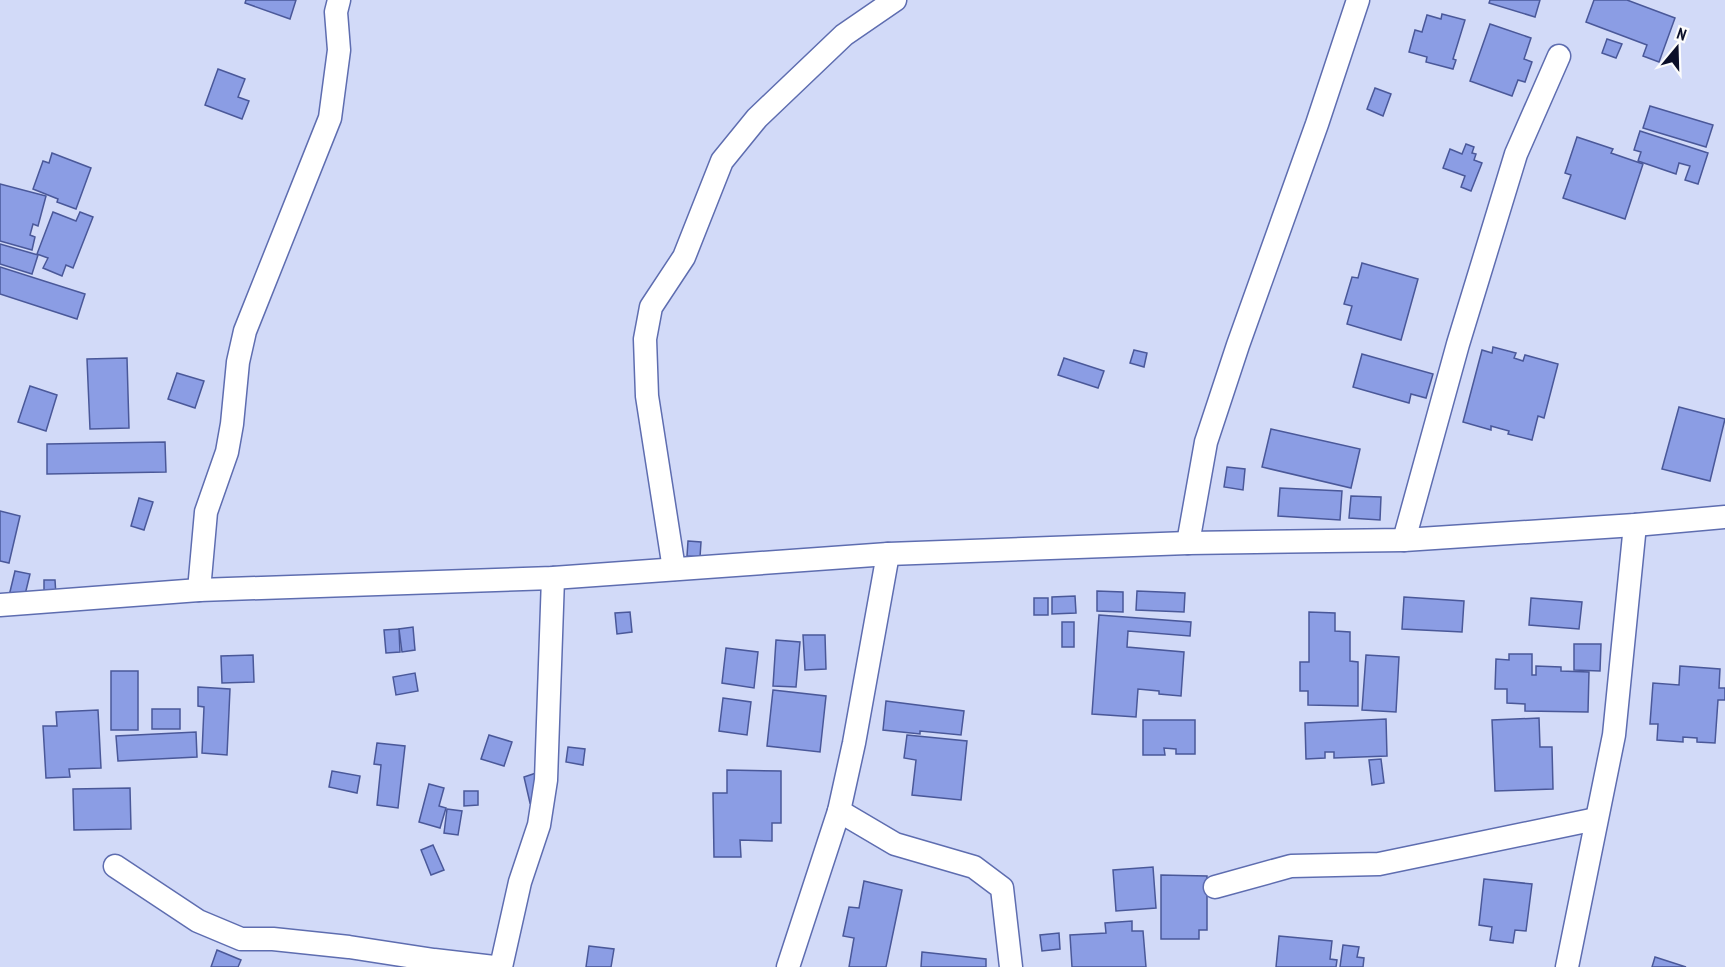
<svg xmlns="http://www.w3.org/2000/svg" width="1725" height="967" font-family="'PT Sans Narrow',sans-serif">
<rect width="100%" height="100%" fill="#d2daf8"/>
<g fill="#8b9de4" stroke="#4a5899" stroke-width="1.5">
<path d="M 246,0 L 296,0 L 290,19 L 245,3 Z"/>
<path d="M 1490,0 L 1540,0 L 1535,17 L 1489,3 Z"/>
<path d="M 1594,0 L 1627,0 L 1675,18 L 1659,62 L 1643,56 L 1647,45 L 1586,22 Z"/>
<path d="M 1442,14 L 1465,20 L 1453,59 L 1456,60 L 1453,69 L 1426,62 L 1427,57 L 1409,52 L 1415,30 L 1422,32 L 1427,15 L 1441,19 Z"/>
<path d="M 1490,24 L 1531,38 L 1524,59 L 1532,62 L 1525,82 L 1518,80 L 1512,96 L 1470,81 Z"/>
<path d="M 1607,39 L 1622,44 L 1616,58 L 1602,53 Z"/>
<path d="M 218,69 L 245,79 L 238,97 L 249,101 L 242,119 L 205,105 Z"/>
<path d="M 1375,88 L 1391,94 L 1383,116 L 1367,109 Z"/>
<path d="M 1650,106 L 1713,125 L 1706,147 L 1643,128 Z"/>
<path d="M 1640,131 L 1708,153 L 1698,184 L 1685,180 L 1690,166 L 1679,163 L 1676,174 L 1638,161 L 1641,152 L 1634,150 Z"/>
<path d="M 1577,137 L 1613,149 L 1611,153 L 1643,164 L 1625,219 L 1563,198 L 1571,175 L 1565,173 Z"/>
<path d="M 1466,144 L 1474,147 L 1472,153 L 1476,154 L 1474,160 L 1482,163 L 1471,191 L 1461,187 L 1465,176 L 1443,168 L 1450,149 L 1462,154 Z"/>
<path d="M 52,153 L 91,168 L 76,209 L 57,202 L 58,199 L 33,189 L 43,161 L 49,163 Z"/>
<path d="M 0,184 L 46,196 L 38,226 L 33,224 L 30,235 L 35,237 L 32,250 L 0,241 Z"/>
<path d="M 53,212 L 76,221 L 80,212 L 93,217 L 73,268 L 66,265 L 62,276 L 43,268 L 48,258 L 37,254 Z"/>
<path d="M 0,244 L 38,255 L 32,274 L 0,264 Z"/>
<path d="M 1362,263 L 1418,279 L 1401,340 L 1347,324 L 1352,306 L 1344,304 L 1352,277 L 1358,278 Z"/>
<path d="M 0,267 L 85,294 L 77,319 L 0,294 Z"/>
<path d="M 1493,347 L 1516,353 L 1514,358 L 1523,361 L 1525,355 L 1558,364 L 1544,418 L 1538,416 L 1532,440 L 1508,434 L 1509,431 L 1491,426 L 1491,430 L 1463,422 L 1482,350 L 1492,353 Z"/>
<path d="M 1134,350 L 1147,353 L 1144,367 L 1130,363 Z"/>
<path d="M 1362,354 L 1433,374 L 1426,398 L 1411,394 L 1409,403 L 1353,387 Z"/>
<path d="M 127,358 L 129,428 L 90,429 L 87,359 Z"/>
<path d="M 1064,358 L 1104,371 L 1098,388 L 1058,375 Z"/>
<path d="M 177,373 L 204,381 L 195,408 L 168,399 Z"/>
<path d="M 30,386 L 57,395 L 46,431 L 18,422 Z"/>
<path d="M 1679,407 L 1725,419 L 1710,481 L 1662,469 Z"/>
<path d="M 1271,429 L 1360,449 L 1351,488 L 1262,467 Z"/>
<path d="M 165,442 L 166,472 L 47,474 L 47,444 Z"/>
<path d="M 1227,467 L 1245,469 L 1243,490 L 1224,487 Z"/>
<path d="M 1280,488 L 1342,491 L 1340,520 L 1278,516 Z"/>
<path d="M 1351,496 L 1381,497 L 1380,520 L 1349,518 Z"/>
<path d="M 139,498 L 153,502 L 144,530 L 131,526 Z"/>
<path d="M 0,511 L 20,516 L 9,563 L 0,561 Z"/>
<path d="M 688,541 L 701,542 L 700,557 L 687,556 Z"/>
<path d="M 15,571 L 30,574 L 23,603 L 8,600 Z"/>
<path d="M 44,580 L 55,580 L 56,596 L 44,596 Z"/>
<path d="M 1097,591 L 1123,592 L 1123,612 L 1097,611 Z"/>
<path d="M 1137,591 L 1185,593 L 1184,612 L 1136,610 Z"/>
<path d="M 1075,596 L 1076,613 L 1052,614 L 1052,597 Z"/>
<path d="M 1404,597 L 1464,601 L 1462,632 L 1402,629 Z"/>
<rect x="1034" y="598" width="14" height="17"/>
<path d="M 1531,598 L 1582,602 L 1579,629 L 1529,625 Z"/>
<path d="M 630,612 L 632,632 L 617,634 L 615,613 Z"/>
<path d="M 1309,612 L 1335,613 L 1335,631 L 1350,632 L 1350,661 L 1358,662 L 1358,706 L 1308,705 L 1308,691 L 1300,691 L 1300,662 L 1309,662 Z"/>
<path d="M 1099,615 L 1191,622 L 1190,636 L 1128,631 L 1127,647 L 1184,652 L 1181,696 L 1159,694 L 1159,691 L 1138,689 L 1136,717 L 1092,714 Z"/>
<rect x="1062" y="622" width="12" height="25"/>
<path d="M 413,627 L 415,650 L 402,652 L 399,629 Z"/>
<path d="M 399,629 L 400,652 L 386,653 L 384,630 Z"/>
<path d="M 803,635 L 825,635 L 826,669 L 805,670 Z"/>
<path d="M 776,640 L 800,642 L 796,687 L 773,686 Z"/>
<path d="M 1574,644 L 1601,644 L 1600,671 L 1574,670 Z"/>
<path d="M 726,648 L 758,652 L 754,688 L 722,683 Z"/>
<path d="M 1509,654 L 1532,654 L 1532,675 L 1536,675 L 1536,666 L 1561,667 L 1561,671 L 1589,672 L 1588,712 L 1525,711 L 1525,704 L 1507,703 L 1507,689 L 1495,689 L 1496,659 L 1509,660 Z"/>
<path d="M 253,655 L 254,682 L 222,683 L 221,656 Z"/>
<path d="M 1366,655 L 1399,657 L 1396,712 L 1362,710 Z"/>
<path d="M 1680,666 L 1720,669 L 1719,688 L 1725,688 L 1725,700 L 1718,700 L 1715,743 L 1697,742 L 1697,738 L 1683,737 L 1683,742 L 1657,740 L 1658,724 L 1650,724 L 1653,683 L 1679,685 Z"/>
<rect x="111" y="671" width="27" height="59"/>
<path d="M 415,673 L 418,691 L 396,695 L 393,677 Z"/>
<path d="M 198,687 L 230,689 L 227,755 L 202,753 L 204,707 L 198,706 Z"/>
<path d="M 773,690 L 826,696 L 820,752 L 767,746 Z"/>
<path d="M 723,698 L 751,702 L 747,735 L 719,731 Z"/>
<path d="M 886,701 L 964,711 L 961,735 L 920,731 L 920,734 L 883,730 Z"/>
<rect x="152" y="709" width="28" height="20"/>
<path d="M 98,710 L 101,768 L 69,769 L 70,777 L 46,778 L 43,726 L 57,726 L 56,712 Z"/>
<path d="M 1539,718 L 1540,747 L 1552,747 L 1553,789 L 1495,791 L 1492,720 Z"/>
<path d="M 1386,719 L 1387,756 L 1334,758 L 1334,752 L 1325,752 L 1325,758 L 1306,759 L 1305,723 Z"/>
<path d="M 1143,720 L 1195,720 L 1195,754 L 1176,754 L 1176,749 L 1164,748 L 1165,755 L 1143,755 Z"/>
<path d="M 196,732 L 197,757 L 118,761 L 116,736 Z"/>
<path d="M 489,735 L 512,742 L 504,766 L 481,759 Z"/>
<path d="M 907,735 L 967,741 L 961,800 L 912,795 L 916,760 L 904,758 Z"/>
<path d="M 377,743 L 405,746 L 398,808 L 377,805 L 381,765 L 374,764 Z"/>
<path d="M 568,747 L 585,749 L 583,765 L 566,762 Z"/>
<path d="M 1381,759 L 1384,783 L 1372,785 L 1369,760 Z"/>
<path d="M 727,770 L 781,771 L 781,823 L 772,823 L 772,841 L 740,840 L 741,857 L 714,857 L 713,793 L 727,793 Z"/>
<path d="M 332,771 L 360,776 L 357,793 L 329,787 Z"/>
<path d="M 536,773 L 543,799 L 530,803 L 524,777 Z"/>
<path d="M 429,784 L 444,788 L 439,806 L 446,808 L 440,828 L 419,822 Z"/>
<path d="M 130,788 L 131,829 L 74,830 L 73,789 Z"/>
<path d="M 464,791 L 478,791 L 478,805 L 464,806 Z"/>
<path d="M 447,809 L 462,811 L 458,835 L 444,833 Z"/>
<path d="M 433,845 L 444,870 L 431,875 L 421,850 Z"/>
<path d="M 1153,867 L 1156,908 L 1116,911 L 1113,870 Z"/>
<path d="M 1161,875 L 1207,876 L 1207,930 L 1199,930 L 1199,939 L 1161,939 Z"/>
<path d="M 1484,879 L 1532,884 L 1526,931 L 1515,930 L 1513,943 L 1490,940 L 1492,927 L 1479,925 Z"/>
<path d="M 864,881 L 902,890 L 886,967 L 849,967 L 854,938 L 843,936 L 849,907 L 859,908 Z"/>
<path d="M 1132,921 L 1132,931 L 1143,931 L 1146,967 L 1072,967 L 1070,935 L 1106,933 L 1105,923 Z"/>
<path d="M 1059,933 L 1060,949 L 1042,951 L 1040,935 Z"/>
<path d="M 1279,936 L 1332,941 L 1330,959 L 1337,960 L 1336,967 L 1276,967 Z"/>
<path d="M 1343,945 L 1359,947 L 1357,957 L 1364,958 L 1363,967 L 1340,967 Z"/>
<path d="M 589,946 L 614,949 L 611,967 L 586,967 Z"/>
<path d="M 217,950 L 241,960 L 238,967 L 211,967 Z"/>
<path d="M 922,952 L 986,959 L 986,967 L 921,967 Z"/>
<path d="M 1655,957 L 1686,967 L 1652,967 Z"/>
</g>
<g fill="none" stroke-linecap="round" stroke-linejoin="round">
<g stroke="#5e6db0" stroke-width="25">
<g id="minor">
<path d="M 1404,540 L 1458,344 L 1516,154 L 1559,56"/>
<path d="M 1188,543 L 1206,442 L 1238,345 L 1317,124 L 1358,0"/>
<path d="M 674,569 L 647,396 L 645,339 L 651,307 L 684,257 L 722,161 L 757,118 L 844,35 L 895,0"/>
<path d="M 199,590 L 206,512 L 227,452 L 232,424 L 238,362 L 245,331 L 330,118 L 339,50 L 336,12 L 339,0"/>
<path d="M 0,605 L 199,590 L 553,578 L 888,554 L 1188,543 L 1404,540 L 1635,525 L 1725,517"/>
<path d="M 839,811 L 895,844 L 974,867 L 1002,888 L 1011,967"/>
<path d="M 115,866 L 198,921 L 241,939 L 273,939 L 349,947 L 434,960 L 494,967"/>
<path d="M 1215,887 L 1291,866 L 1379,864 L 1596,819"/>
<path d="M 501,967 L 520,882 L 539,825 L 546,780 L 553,578"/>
<path d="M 788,967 L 839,811 L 854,743 L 888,554"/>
<path d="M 1567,967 L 1614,735 L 1635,525"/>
</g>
</g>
<use href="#minor" stroke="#fff" stroke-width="22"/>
</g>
<g transform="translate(1677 48) rotate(19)" stroke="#fcfcfc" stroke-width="4.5" paint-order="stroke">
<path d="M0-4.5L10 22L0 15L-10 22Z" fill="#0b0f29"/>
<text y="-9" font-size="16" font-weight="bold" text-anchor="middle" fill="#0b0f29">N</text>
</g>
</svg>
